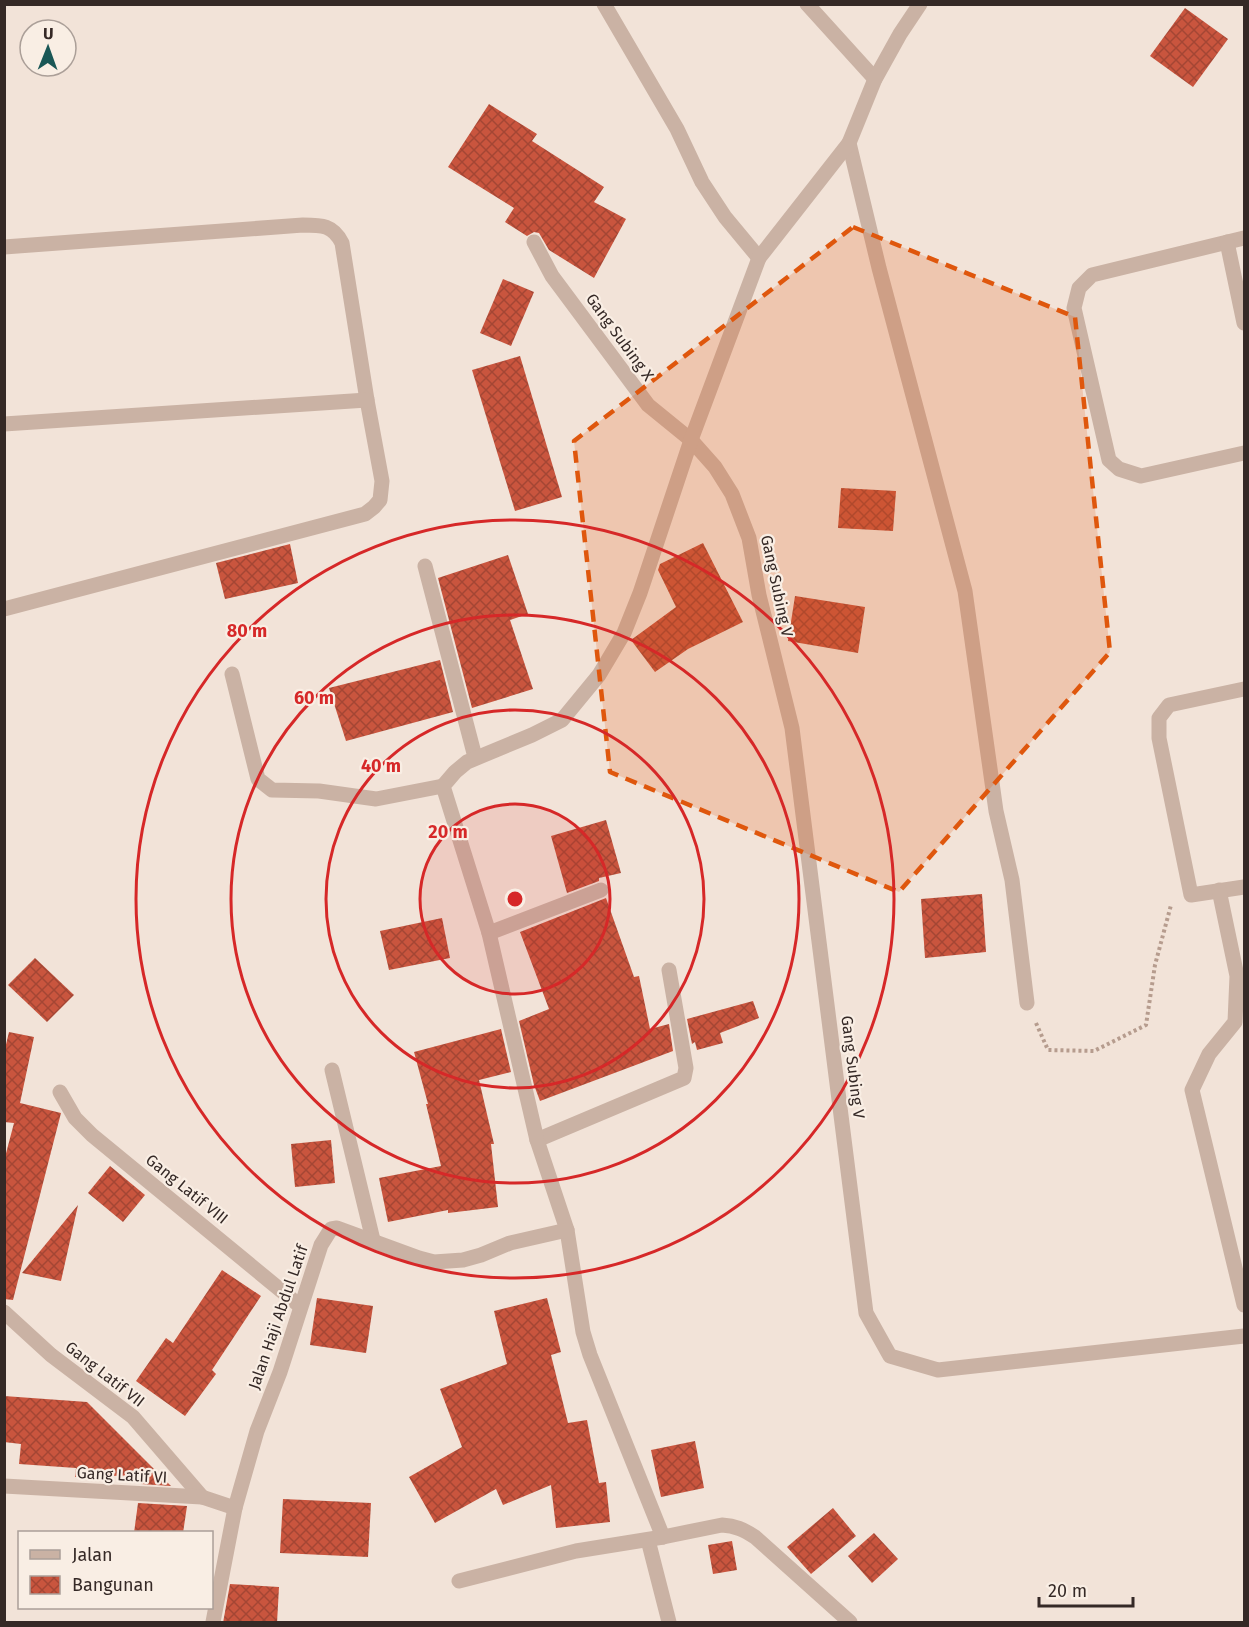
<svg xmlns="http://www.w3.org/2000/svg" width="1249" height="1627" font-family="'Fira Sans',sans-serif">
<defs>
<pattern id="building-cross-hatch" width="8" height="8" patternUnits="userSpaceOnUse" patternTransform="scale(1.5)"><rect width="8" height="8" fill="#c9553e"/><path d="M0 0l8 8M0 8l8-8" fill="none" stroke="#a44634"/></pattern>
</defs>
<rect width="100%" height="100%" fill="#f2e3d8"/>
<g fill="url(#building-cross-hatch)">
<path d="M 1185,8 L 1228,39 L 1193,87 L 1150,56 Z"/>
<path d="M 489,104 L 537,134 L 532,141 L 604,187 L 594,202 L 626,219 L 594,278 L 549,250 L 539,233 L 534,232 L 527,236 L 505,222 L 514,208 L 448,167 Z"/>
<path d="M 503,279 L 534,292 L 511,346 L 480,333 Z"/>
<path d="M 520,356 L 562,497 L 515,511 L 472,370 Z"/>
<path d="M 841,488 L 896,491 L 893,531 L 838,528 Z"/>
<path d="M 703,543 L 743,622 L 688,649 L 655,672 L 631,640 L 676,607 L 658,570 L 660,564 Z"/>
<path d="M 290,544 L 298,583 L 225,599 L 216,563 Z"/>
<path d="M 508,555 L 528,614 L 510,620 L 533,689 L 472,708 L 438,578 Z"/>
<path d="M 795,596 L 865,607 L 858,653 L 788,641 Z"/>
<path d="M 440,660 L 453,712 L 346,741 L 329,688 Z"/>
<path d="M 606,820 L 621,873 L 599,878 L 599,881 L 567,893 L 551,836 Z"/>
<path d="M 982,894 L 986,952 L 925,958 L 921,899 Z"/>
<path d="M 606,898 L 634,977 L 639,976 L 650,1029 L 669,1024 L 673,1051 L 540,1101 L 534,1085 L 519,1021 L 549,1009 L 520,932 Z"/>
<path d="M 442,918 L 450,958 L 389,970 L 380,931 Z"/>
<path d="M 35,958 L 74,995 L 47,1022 L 8,985 Z"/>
<path d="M 753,1001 L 759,1018 L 720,1033 L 723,1043 L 697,1050 L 695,1042 L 692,1044 L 687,1019 Z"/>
<path d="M 501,1029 L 511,1072 L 479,1080 L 494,1144 L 491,1144 L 498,1207 L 448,1213 L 448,1210 L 388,1222 L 379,1178 L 441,1166 L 426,1104 L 428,1104 L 414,1052 Z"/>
<path d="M 9,1032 L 34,1037 L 20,1103 L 61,1113 L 13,1300 L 4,1299 L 4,1161 L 14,1123 L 4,1122 L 4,1053 Z"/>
<path d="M 331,1140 L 335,1183 L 295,1187 L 291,1144 Z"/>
<path d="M 110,1166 L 145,1195 L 123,1222 L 88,1193 Z"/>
<path d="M 78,1205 L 61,1281 L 22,1273 Z"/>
<path d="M 222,1270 L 261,1296 L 212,1370 L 216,1374 L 185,1416 L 136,1381 L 166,1338 L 173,1343 Z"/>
<path d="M 317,1298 L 373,1306 L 366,1353 L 310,1345 Z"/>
<path d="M 547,1298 L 561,1352 L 551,1355 L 568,1423 L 587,1420 L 599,1483 L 606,1482 L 610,1522 L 556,1528 L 551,1485 L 503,1505 L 496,1489 L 435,1523 L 409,1477 L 462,1447 L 440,1389 L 507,1364 L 494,1311 Z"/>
<path d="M 4,1396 L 87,1402 L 171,1486 L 141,1484 L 143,1475 L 75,1477 L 76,1468 L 19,1464 L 21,1444 L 4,1442 Z"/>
<path d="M 695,1441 L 704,1488 L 661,1497 L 651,1450 Z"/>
<path d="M 283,1499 L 371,1503 L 368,1557 L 280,1553 Z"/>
<path d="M 138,1503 L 187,1506 L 183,1533 L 134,1533 Z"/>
<path d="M 833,1508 L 856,1536 L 811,1574 L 787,1547 Z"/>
<path d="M 874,1533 L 898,1559 L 872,1583 L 848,1556 Z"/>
<path d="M 732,1541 L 737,1570 L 713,1574 L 708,1545 Z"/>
<path d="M 230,1584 L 279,1587 L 277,1623 L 223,1623 Z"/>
</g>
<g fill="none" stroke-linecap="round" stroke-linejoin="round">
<path stroke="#b69c8e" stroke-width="4" stroke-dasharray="3 3" stroke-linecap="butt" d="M 1036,1023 L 1048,1050 L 1094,1051 L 1146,1025 L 1155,965 L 1171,905"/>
<path stroke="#cab2a4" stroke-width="15" d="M 807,4 L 875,79"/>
<g stroke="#cab2a4" stroke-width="15">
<path d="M 604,4 L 677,129 L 702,182 L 725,217 L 759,258"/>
<path d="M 849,143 L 879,268 L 965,591 L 996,811 L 1012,880 L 1027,1003"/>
<path d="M 1244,238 L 1092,275 L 1079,288 L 1074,308 L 1109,460 L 1119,469 L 1141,476 L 1244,453"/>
<path d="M 534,242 L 552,276 L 648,405 L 691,440 L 715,467 L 732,494 L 749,538 L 759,595 L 792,728 L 866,1313 L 890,1356 L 938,1370 L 1244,1336"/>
<path d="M 1227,242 L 1244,323"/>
<path d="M 4,247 L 303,225 C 322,225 333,225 342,243 L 367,400 L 382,481 L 380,500 L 374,507 L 365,514 L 4,609"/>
<path d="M 4,424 L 367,400"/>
<path d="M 425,566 L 475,757"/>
<path d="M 232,674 L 258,779 L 272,790 L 319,791 L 376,799 L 443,786"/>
<path d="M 1244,689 L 1169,705 L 1159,718 L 1159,738 L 1191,895 L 1244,887"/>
<path d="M 1219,890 L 1237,976 L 1235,1022 L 1209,1054 L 1192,1090 L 1244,1305"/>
<path d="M 489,933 L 601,890"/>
<path d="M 332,1070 L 373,1240"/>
<path d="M 60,1092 L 75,1118 L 92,1135 L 300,1306"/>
<path d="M 537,1140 L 684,1078 L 686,1068 L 669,970"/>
<path d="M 4,1312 L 51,1355 L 133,1417 L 202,1497"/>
<path d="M 4,1486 L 202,1497 L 235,1508"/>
<path d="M 663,1537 L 590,1355 L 583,1332 L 567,1230 L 537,1140 L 489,933 L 443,786 L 455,772 L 467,762 L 532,735 L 562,720 L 599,675 L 624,633 L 640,593 L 691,440 L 759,258 L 849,143 L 875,79 L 900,34 L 920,4"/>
<path d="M 648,1540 L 669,1622"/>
<path d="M 459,1581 L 576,1551 L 663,1537 L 722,1525 C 735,1526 743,1529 755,1537 L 850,1622"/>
<path d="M 213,1622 L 235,1508 L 257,1431 L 280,1372 L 321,1245 L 331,1229 L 337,1228 L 419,1258 L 434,1262 L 463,1260 L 481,1255 L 510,1243 L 567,1230"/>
</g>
</g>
<path fill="#df570d" fill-opacity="0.2" stroke="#df570d" stroke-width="4.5" stroke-dasharray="12 8" stroke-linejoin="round" d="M 853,227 L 1075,317 L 1110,652 L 899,892 L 610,772 L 574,441 Z"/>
<circle cx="515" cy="899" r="95" fill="#d62828" fill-opacity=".12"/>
<g fill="none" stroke="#d62828" stroke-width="3">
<circle cx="515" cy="899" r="95"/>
<circle cx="515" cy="899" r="189"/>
<circle cx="515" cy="899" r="284"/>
<circle cx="515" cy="899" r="379"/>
</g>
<g text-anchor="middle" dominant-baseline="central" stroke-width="4.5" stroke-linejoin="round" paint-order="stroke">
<g font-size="16" fill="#352926" stroke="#f9eee4">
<text transform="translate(620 337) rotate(54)">Gang Subing X</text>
<text transform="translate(777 586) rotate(78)">Gang Subing V</text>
<text transform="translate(853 1067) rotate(83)">Gang Subing V</text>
<text transform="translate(187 1189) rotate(39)">Gang Latif VIII</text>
<text transform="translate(278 1317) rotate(-71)">Jalan Haji Abdul Latif</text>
<text transform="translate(105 1374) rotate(38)">Gang Latif VII</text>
<text transform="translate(122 1475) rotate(3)">Gang Latif VI</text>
</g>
</g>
<circle cx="515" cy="899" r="9" fill="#d62828" stroke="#f9eee4" stroke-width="3"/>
<g font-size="18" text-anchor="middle" font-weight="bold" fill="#d62828" stroke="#f9eee4" stroke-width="4.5" stroke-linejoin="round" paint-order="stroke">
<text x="247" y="637">80 m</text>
<text x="314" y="704">60 m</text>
<text x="381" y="772">40 m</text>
<text x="448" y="838">20 m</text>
</g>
<rect width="1249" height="1627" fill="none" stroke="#352926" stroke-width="12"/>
<rect x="18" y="1531" width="195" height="78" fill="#f9eee4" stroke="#ab9f98" stroke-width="1.5"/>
<rect x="30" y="1550" width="30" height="9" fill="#cab2a4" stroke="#ab9f98" stroke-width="1.5"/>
<text x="72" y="1561" font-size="18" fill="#352926">Jalan</text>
<rect x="30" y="1576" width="30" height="18" fill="url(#building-cross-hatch)" stroke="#ab9f98" stroke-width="1.5"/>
<text x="72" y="1591" font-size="18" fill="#352926">Bangunan</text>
<g transform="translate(48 48) rotate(1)"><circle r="28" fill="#f9eee4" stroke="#ab9f98" stroke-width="1.5"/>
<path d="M0-4.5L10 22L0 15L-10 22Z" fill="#1a5756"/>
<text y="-9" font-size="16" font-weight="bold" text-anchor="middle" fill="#352926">U</text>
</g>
<path d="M1039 1597v9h94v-9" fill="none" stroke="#352926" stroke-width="3"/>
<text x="1048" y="1597" font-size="18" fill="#352926" stroke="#f9eee4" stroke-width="4.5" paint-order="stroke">20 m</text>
</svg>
